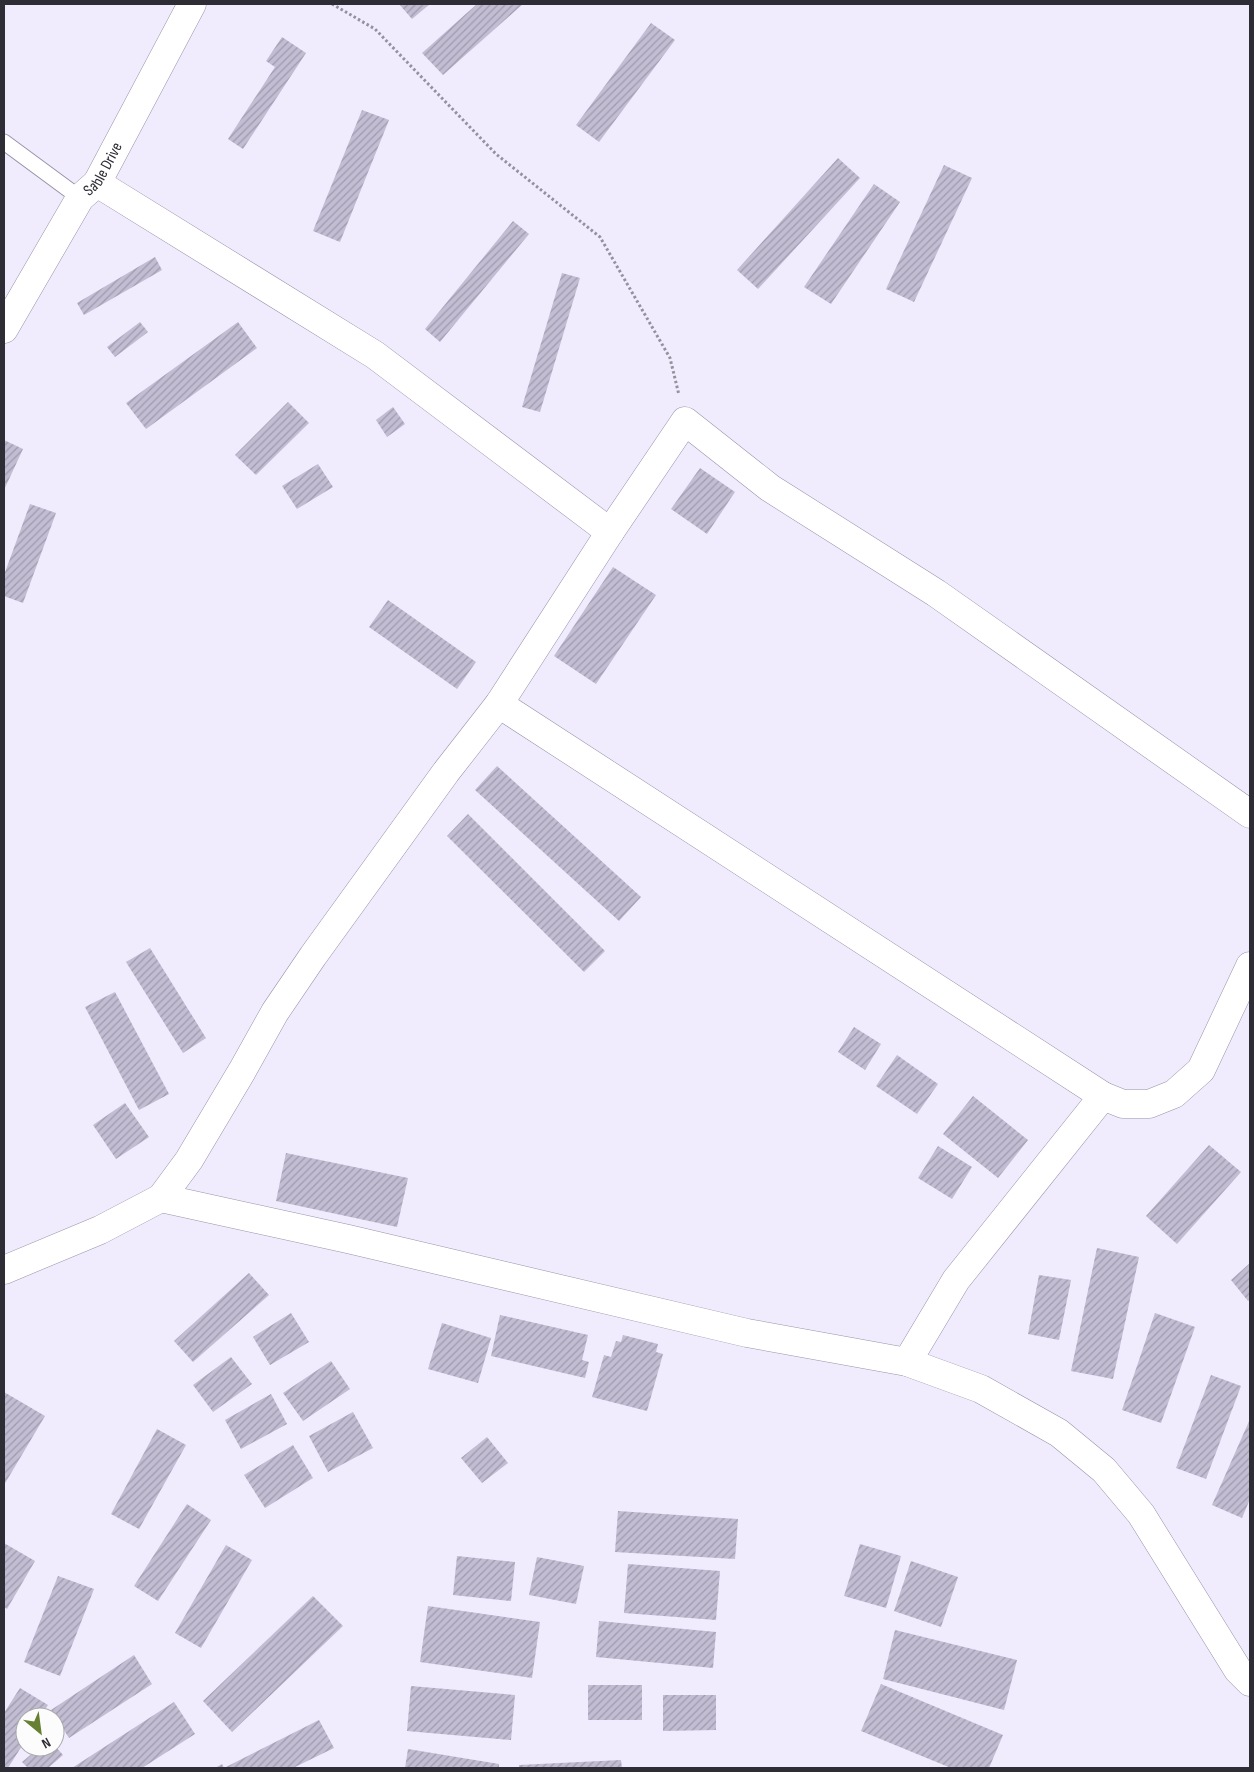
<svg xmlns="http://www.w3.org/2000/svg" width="1254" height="1772" font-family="'Sofia Sans Condensed',sans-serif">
<defs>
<pattern id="building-hatch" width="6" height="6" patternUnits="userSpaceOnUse" patternTransform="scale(1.25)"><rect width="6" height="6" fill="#c3bdd3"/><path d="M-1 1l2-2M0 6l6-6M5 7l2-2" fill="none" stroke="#9f9aac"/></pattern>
</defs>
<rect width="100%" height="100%" fill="#f0ebfd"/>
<g fill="url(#building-hatch)">
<path d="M 399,4 L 430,4 L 412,19 Z"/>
<path d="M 477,4 L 523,4 L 443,75 L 422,53 Z"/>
<path d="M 651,23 L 675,40 L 599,142 L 576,125 Z"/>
<path d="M 282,37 L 306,53 L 243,149 L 228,139 L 275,67 L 266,61 Z"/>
<path d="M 362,110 L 389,120 L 340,242 L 313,231 Z"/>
<path d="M 838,158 L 860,178 L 758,289 L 737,270 Z"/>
<path d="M 944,165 L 972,178 L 914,302 L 886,289 Z"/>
<path d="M 874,184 L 900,202 L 831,304 L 804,287 Z"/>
<path d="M 513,221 L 529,234 L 440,342 L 425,329 Z"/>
<path d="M 155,257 L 162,270 L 84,315 L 77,303 Z"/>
<path d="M 562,273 L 580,278 L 540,412 L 522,407 Z"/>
<path d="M 140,322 L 148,332 L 115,357 L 107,347 Z"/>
<path d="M 238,322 L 257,348 L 146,429 L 126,403 Z"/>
<path d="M 288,402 L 309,423 L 256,475 L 235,455 Z"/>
<path d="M 393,407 L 405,424 L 387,437 L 376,420 Z"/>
<path d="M 4,440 L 23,449 L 4,490 Z"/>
<path d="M 318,464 L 333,487 L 297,509 L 282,486 Z"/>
<path d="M 700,468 L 735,492 L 707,534 L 671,509 Z"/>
<path d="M 30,504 L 56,513 L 23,603 L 4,596 L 4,575 Z"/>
<path d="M 613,567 L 656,595 L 596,684 L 554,656 Z"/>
<path d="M 388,600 L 476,662 L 457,689 L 369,627 Z"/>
<path d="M 497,766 L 641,897 L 619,921 L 475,790 Z"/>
<path d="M 468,814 L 605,951 L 584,972 L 447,836 Z"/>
<path d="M 150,948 L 206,1038 L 183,1053 L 126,962 Z"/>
<path d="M 115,992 L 169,1094 L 139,1110 L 85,1007 Z"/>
<path d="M 854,1027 L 881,1044 L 865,1070 L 838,1052 Z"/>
<path d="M 897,1055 L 938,1084 L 917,1114 L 876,1086 Z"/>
<path d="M 973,1096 L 1028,1140 L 998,1178 L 943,1134 Z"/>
<path d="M 125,1103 L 149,1137 L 116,1159 L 93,1125 Z"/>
<path d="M 1209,1145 L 1241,1172 L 1177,1244 L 1146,1216 Z"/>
<path d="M 938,1146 L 972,1167 L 952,1199 L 918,1178 Z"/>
<path d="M 286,1153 L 408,1178 L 397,1227 L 276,1201 Z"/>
<path d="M 1097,1248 L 1139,1257 L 1113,1379 L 1071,1371 Z"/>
<path d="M 1250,1263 L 1250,1299 L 1248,1301 L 1231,1280 Z"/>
<path d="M 249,1273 L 269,1295 L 193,1362 L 174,1341 Z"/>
<path d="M 1039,1275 L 1071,1280 L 1059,1340 L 1028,1334 Z"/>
<path d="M 291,1313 L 309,1342 L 270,1365 L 253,1337 Z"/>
<path d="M 1155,1313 L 1195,1327 L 1161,1423 L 1122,1410 Z"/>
<path d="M 500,1315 L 588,1335 L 582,1360 L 589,1362 L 585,1378 L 491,1356 Z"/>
<path d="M 442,1323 L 491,1338 L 478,1383 L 428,1369 Z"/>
<path d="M 623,1335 L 658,1344 L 656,1352 L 663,1354 L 647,1411 L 592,1397 L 604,1355 L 611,1357 L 616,1341 L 621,1342 Z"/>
<path d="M 231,1357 L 252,1384 L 213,1412 L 193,1385 Z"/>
<path d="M 331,1361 L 350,1389 L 303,1421 L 283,1393 Z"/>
<path d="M 1211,1375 L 1241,1386 L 1206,1479 L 1176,1468 Z"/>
<path d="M 4,1392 L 45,1416 L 4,1485 Z"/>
<path d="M 271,1394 L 287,1424 L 241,1449 L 225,1420 Z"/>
<path d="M 353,1412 L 373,1448 L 328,1472 L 309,1436 Z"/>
<path d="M 1250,1419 L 1250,1499 L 1242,1518 L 1212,1505 Z"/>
<path d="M 157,1429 L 186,1445 L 139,1529 L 111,1514 Z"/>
<path d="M 487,1437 L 508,1463 L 482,1483 L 461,1458 Z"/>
<path d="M 293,1445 L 313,1478 L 265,1508 L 244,1475 Z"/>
<path d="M 187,1504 L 211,1520 L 158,1601 L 134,1586 Z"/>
<path d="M 618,1511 L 738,1519 L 735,1559 L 615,1552 Z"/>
<path d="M 4,1543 L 35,1561 L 7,1609 L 4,1607 Z"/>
<path d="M 860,1544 L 901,1556 L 886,1608 L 844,1596 Z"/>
<path d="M 226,1545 L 252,1560 L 201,1648 L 175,1633 Z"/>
<path d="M 457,1556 L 515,1562 L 511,1601 L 453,1595 Z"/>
<path d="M 537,1557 L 584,1566 L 576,1604 L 529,1595 Z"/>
<path d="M 911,1561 L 958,1577 L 941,1627 L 894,1611 Z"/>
<path d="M 628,1564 L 720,1571 L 716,1620 L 624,1613 Z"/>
<path d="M 58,1576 L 94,1589 L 60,1676 L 24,1662 Z"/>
<path d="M 313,1596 L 343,1626 L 232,1732 L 203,1701 Z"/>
<path d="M 428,1606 L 540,1622 L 532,1678 L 420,1662 Z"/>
<path d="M 599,1621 L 716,1632 L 713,1668 L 596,1657 Z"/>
<path d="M 895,1630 L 1017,1660 L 1004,1710 L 883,1679 Z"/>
<path d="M 134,1655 L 152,1684 L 69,1738 L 51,1710 Z"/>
<path d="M 881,1684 L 1003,1735 L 989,1768 L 951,1768 L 861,1731 Z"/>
<rect x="588" y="1685" width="54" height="35"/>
<path d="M 411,1686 L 515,1695 L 511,1740 L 407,1731 Z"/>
<path d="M 20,1688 L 48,1705 L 40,1717 L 25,1717 L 25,1741 L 8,1768 L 4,1768 L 4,1713 Z"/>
<path d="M 663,1695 L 716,1695 L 716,1730 L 663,1731 Z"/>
<path d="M 174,1702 L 195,1734 L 142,1768 L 72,1768 Z"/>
<path d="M 319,1720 L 334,1748 L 293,1768 L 215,1768 L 222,1764 L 224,1768 Z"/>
<path d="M 40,1747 L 56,1747 L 63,1755 L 48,1768 L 28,1768 L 22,1762 Z"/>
<path d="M 408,1749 L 499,1764 L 499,1768 L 405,1768 Z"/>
<path d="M 621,1760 L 622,1768 L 519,1768 L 519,1765 Z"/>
</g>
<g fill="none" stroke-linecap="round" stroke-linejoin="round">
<g stroke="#9994a9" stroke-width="17">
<path id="service" d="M 4,142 L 80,198"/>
</g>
<g stroke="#9994a9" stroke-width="29">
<g id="minor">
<path d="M 97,183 L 375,355 L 610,532"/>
<path id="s1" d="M 4,329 L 80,198 L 97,183 L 192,4"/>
<path d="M 499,704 L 1103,1096"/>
<path d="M 161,1198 L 348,1239 L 747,1333 L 907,1362 L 981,1389 L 1059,1433 L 1104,1470 L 1141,1514 L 1238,1670 L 1250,1682"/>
<path d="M 4,1270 L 100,1230 L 161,1198 L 189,1160 L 242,1071 L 275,1012 L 313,956 L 446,772 L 499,704 L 610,532 L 685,421 L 770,488 L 936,593 L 1250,814"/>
<path d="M 907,1362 L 956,1280 L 1103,1096 L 1123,1104 L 1149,1104 L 1174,1094 L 1201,1070 L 1250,966"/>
</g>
</g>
<path stroke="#94919e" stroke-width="3" stroke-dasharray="2.5 2.5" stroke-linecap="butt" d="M 332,4 L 375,29 L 496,154 L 600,237 L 670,358 L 679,395"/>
<use href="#service" stroke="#fff" stroke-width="15"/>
<use href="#minor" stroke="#fff" stroke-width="28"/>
</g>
<g text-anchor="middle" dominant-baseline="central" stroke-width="5" stroke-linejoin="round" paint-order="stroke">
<g font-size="16" fill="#2e2c34" stroke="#fcfcfc">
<text stroke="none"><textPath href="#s1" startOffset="189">Sable Drive</textPath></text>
</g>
</g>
<rect width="1254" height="1772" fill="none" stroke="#2e2c34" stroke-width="10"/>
<g transform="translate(40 1732) rotate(151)"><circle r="24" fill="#fcfcfc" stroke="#aaa9ac"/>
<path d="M0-4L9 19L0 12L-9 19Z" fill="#677f31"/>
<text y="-8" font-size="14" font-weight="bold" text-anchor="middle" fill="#2e2c34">N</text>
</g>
</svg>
